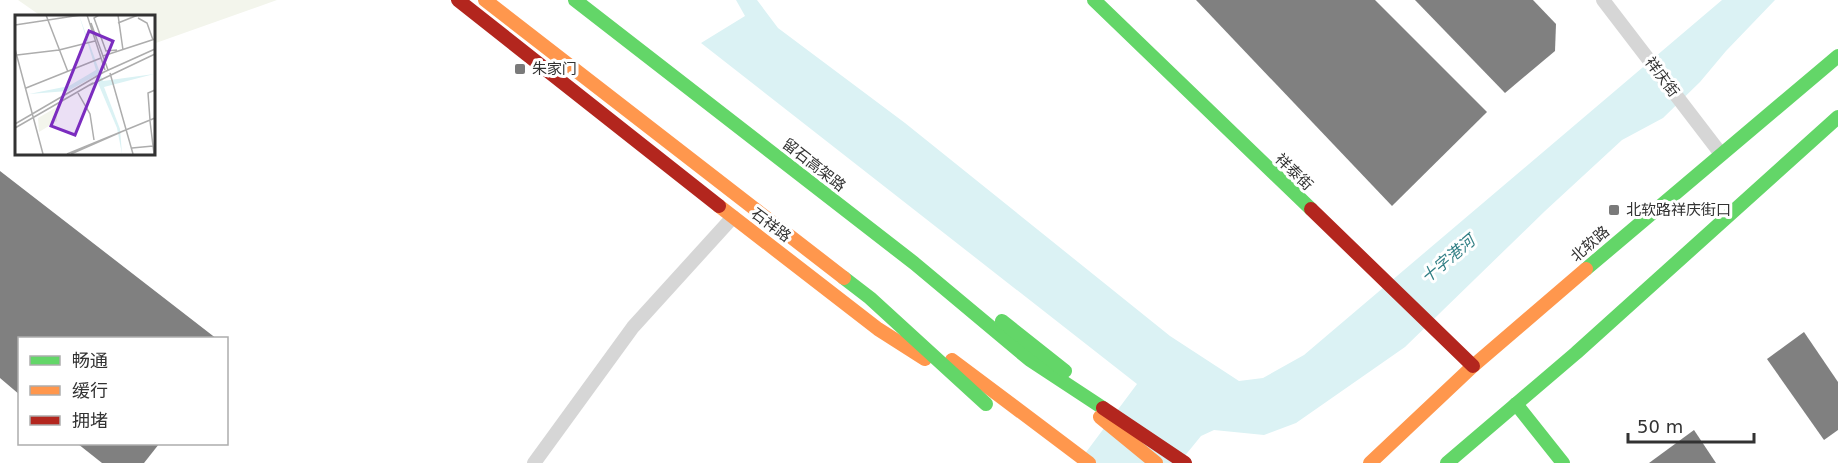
<svg xmlns="http://www.w3.org/2000/svg" width="1838" height="463" font-family="'DejaVu Sans','Noto Sans SC',sans-serif">
<rect width="100%" height="100%" fill="#fff"/>
<path fill="#f3f5ec" d="M 18,0 L 277,0 L 153,44 L 153,16 L 41,16 Z"/>
<path fill="#dbf2f4" d="M 736,0 L 757,0 L 778,28 L 905,123 L 1170,336 L 1239,381 L 1263,378 L 1304,355 L 1722,0 L 1775,0 L 1726,51 L 1700,82 L 1663,118 L 1622,140 L 1545,211 L 1405,347 L 1296,423 L 1264,435 L 1214,430 L 1201,436 L 1179,463 L 1078,463 L 1137,384 L 701,43 L 745,16 Z"/>
<g fill="#808080">
<path d="M 1196,0 L 1375,0 L 1487,112 L 1392,206 Z"/>
<path d="M 1415,0 L 1533,0 L 1556,24 L 1555,51 L 1505,93 Z"/>
<path d="M 0,171 L 217,339 L 20,339 L 20,395 L 0,378 Z"/>
<path d="M 1804,332 L 1838,382 L 1838,430 L 1824,440 L 1767,359 Z"/>
<path d="M 1694,430 L 1716,463 L 1649,463 Z"/>
<path d="M 78,444 L 159,444 L 144,463 L 102,463 Z"/>
</g>
<g fill="none" stroke-linecap="round" stroke-linejoin="round">
<g stroke="#d6d6d6" stroke-width="14">
<path d="M 1603,0 L 1721,154"/>
<path d="M 534,463 L 633,327 L 733,217"/>
</g>
<g stroke="#63d668" stroke-width="14">
<path d="M 575,0 L 914,263 L 1030,360 L 1103,408"/>
<path d="M 1094,0 L 1311,209"/>
<path d="M 1586,269 L 1838,56"/>
<path d="M 1002,321 L 1065,371"/>
<path d="M 1516,404 L 1563,463"/>
<path d="M 1447,463 L 1576,353 L 1838,117"/>
</g>
<g stroke="#ff974d" stroke-width="14">
<path d="M 719,206 L 878,329 L 925,359"/>
<path d="M 952,360 L 1089,463"/>
<path d="M 1100,417 L 1156,463"/>
<path d="M 1370,463 L 1473,366 L 1586,269"/>
</g>
<g stroke="#b3261e" stroke-width="14">
<path d="M 458,0 L 719,206"/>
<path d="M 1311,209 L 1473,366"/>
</g>
<path stroke="#63d668" stroke-width="14" d="M 844,278 L 870,298 L 986,404"/>
<path stroke="#ff974d" stroke-width="14" d="M 485,0 L 844,278"/>
<path stroke="#b3261e" stroke-width="14" d="M 1103,408 L 1185,463"/>
</g>
<g fill="#7a7a7a" stroke="#fff" stroke-width="2">
<rect x="514" y="63" width="12" height="12" rx="3"/>
<rect x="1608" y="204" width="12" height="12" rx="3"/>
</g>
<g text-anchor="middle" dominant-baseline="central" stroke-width="6" stroke-linejoin="round" paint-order="stroke">
<g font-size="15" fill="#323232" stroke="#fff" text-anchor="start">
<text x="532" y="69">朱家门</text>
<text x="1626" y="210">北软路祥庆街口</text>
</g>
<g font-size="15" fill="#323232" stroke="#fff">
<text transform="translate(1662 77) rotate(53)">祥庆街</text>
<text transform="translate(814 165) rotate(38)">留石高架路</text>
<text transform="translate(1294 172) rotate(44)">祥泰街</text>
<text transform="translate(771 225) rotate(37)">石祥路</text>
<text transform="translate(1590 244) rotate(-41)">北软路</text>
</g>
<g font-size="16" font-style="italic" fill="#338086" stroke="#fff">
<text transform="translate(1448 259) rotate(-40)">十字港河</text>
</g>
</g>
<g transform="translate(15 15)">
<rect width="140" height="140" fill="#fff"/>
<path d="M 42,92 L 42,106 L 24,117 L 23,103 Z" fill="#f3f5ec"/>
<path d="M 64,0 L 88,66 L 139,59 L 89,72 L 105,114 L 107,139 L 102,113 L 80,61 L 53,76 L 14,79 L 54,71 L 81,55 Z" fill="#dbf2f4"/>
<path fill="none" stroke="#adadad" stroke-width="1.5" d="M 31,0 L 53,57M 72,0 L 90,55M 84,0 L 79,3 L 91,36 L 102,35M 103,0 L 108,35M 123,3 L 132,8 L 138,25M 76,8 L 93,55M 103,8 L 123,0M 0,10 L 66,0M 0,34 L 28,139M 2,40 L 44,35 L 80,26M 88,41 L 140,24M 95,58 L 118,139M 75,70 L 140,39M 11,73 L 86,43M 63,78 L 75,99 L 79,125M 135,105 L 133,78 L 140,75M 135,106 L 139,139M 0,109 L 89,57 L 140,34M 0,113 L 78,68M 117,133 L 138,131M 52,139 L 140,103M 56,139 L 106,117"/>
<path fill="#7b2cbf" fill-opacity="0.15" stroke="#7b2cbf" stroke-width="3" d="M 74,16 L 98,26 L 60,120 L 36,111 Z"/>
<rect width="140" height="140" fill="none" stroke="#323232" stroke-width="3"/>
</g>
<rect x="18" y="337" width="210" height="108" fill="#ffffff" stroke="#adadad" stroke-width="1.5"/>
<rect x="30" y="356" width="30" height="9" fill="#63d668" stroke="#adadad" stroke-width="1.5"/>
<text x="72" y="367" font-size="18" fill="#323232">畅通</text>
<rect x="30" y="386" width="30" height="9" fill="#ff974d" stroke="#adadad" stroke-width="1.5"/>
<text x="72" y="397" font-size="18" fill="#323232">缓行</text>
<rect x="30" y="416" width="30" height="9" fill="#b3261e" stroke="#adadad" stroke-width="1.5"/>
<text x="72" y="427" font-size="18" fill="#323232">拥堵</text>
<path d="M1628 433v9h126v-9" fill="none" stroke="#323232" stroke-width="3"/>
<text x="1637" y="433" font-size="18" fill="#323232" stroke="#ffffff" stroke-width="4.5" paint-order="stroke">50 m</text>
</svg>
